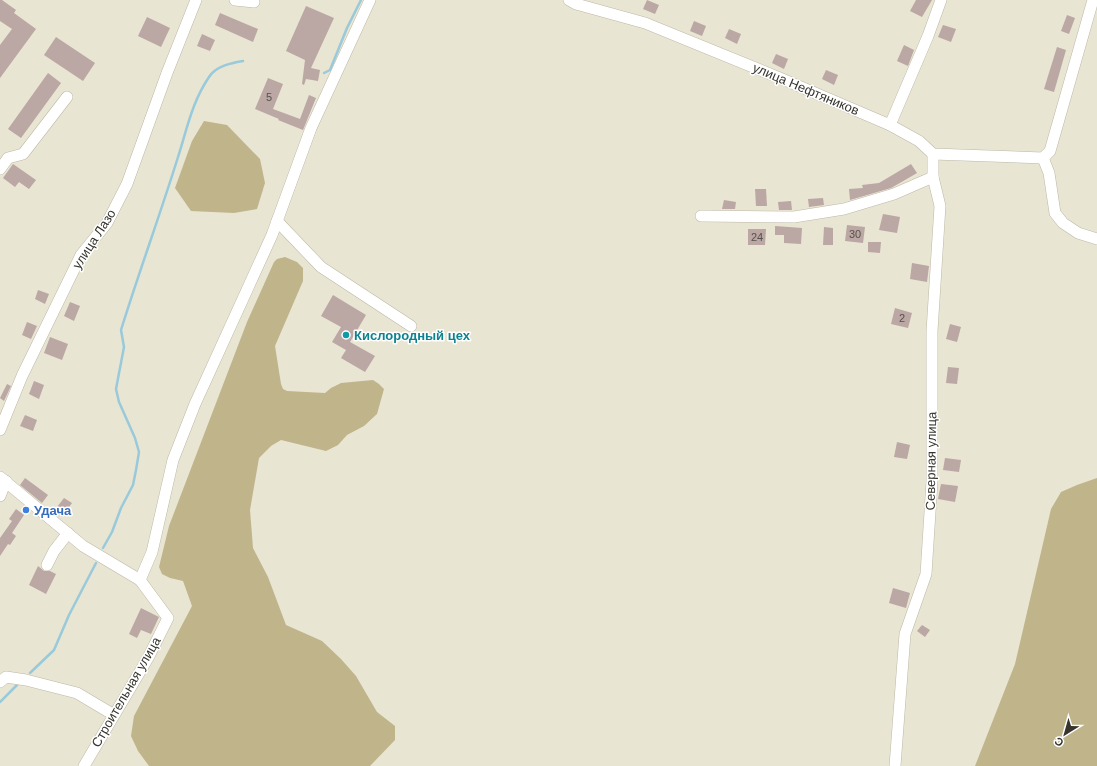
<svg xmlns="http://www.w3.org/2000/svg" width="1097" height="766" font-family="Helvetica,sans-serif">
<rect width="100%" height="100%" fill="#e9e5d3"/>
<g fill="#c0b48b">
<path d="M 204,121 L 227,125 L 260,159 L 265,183 L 257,209 L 234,213 L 191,211 L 175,188 L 192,141 Z"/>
<path d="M 285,257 L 297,262 L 303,268 L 303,281 L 275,346 L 281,384 L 283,389 L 287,391 L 325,393 L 331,388 L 341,383 L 373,380 L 379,384 L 384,389 L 377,414 L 364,426 L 347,435 L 338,445 L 326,451 L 281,440 L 271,446 L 259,458 L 250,510 L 253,548 L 268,577 L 286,625 L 322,641 L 341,659 L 356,676 L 377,712 L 395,726 L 395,740 L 370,766 L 149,766 L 138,751 L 131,736 L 134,716 L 192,606 L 183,581 L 170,578 L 162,574 L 159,567 L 169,526 L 247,322 L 274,262 L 277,259 Z"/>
<path d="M 1097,478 L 1097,766 L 975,766 L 1015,664 L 1051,509 L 1061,492 L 1077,485 Z"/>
</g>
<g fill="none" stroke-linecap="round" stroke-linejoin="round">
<g stroke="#99cadb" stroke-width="2.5">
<path d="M 324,73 L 330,70 L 347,28 L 361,0"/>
<path d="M 103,548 L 112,532 L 121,508 L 133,485 L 136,470 L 139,452 L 135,438 L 119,402 L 116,389 L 124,347 L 121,330 C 139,272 160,215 178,157 C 187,129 192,102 209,77 C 216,66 231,63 243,61"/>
<path d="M 30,673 L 54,650 L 69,615 L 96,563"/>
<path d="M 0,702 L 17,685"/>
</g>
</g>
<g fill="#bba7a4">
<path d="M 0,0 L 2,0 L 16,10 L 14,13 L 36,29 L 0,78 L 0,45 L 12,29 L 0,21 Z"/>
<path d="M 647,0 L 659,5 L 655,14 L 643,9 Z"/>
<path d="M 916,0 L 932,0 L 922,17 L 910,11 Z"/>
<path d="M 306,6 L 334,18 L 311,68 L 320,70 L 318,81 L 306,79 L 304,85 L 302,84 L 305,60 L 286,51 Z"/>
<path d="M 220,13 L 258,29 L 253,42 L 215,25 Z"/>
<path d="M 1067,15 L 1075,18 L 1069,34 L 1061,31 Z"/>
<path d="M 147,17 L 170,28 L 161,47 L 138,36 Z"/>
<path d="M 694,21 L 706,26 L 702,36 L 690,31 Z"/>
<path d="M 943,25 L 956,29 L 951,42 L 938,37 Z"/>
<path d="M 729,29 L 741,34 L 737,44 L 725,38 Z"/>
<path d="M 202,34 L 215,40 L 210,51 L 197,46 Z"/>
<path d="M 56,37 L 95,63 L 83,81 L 44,55 Z"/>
<path d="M 904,45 L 914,50 L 908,66 L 897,61 Z"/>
<path d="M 1057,47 L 1066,50 L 1054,92 L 1044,89 Z"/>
<path d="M 776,54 L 788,59 L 784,69 L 772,63 Z"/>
<path d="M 826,70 L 838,75 L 834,85 L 822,79 Z"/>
<path d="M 48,73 L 61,83 L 21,138 L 8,129 Z"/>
<path d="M 268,78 L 283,84 L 273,109 L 300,119 L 309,95 L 316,98 L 303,130 L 278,120 L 279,119 L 255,109 Z"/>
<path d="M 13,164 L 36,180 L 29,189 L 19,182 L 15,187 L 3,178 Z"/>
<path d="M 911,164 L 917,173 L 905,180 L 891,188 L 850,200 L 849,189 L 863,188 L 862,185 L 879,183 Z"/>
<path d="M 755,189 L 766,189 L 767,206 L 756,206 Z"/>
<path d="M 823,198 L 824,205 L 809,207 L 808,199 Z"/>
<path d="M 724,200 L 736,202 L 735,209 L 722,209 Z"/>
<path d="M 791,201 L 792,210 L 779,210 L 778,202 Z"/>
<path d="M 883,214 L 900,217 L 897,233 L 879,230 Z"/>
<path d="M 847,225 L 865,227 L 863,243 L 845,241 Z"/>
<path d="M 775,226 L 802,228 L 801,244 L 784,243 L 784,235 L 775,235 Z"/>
<path d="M 824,227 L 833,228 L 833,245 L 823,245 Z"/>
<path d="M 748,229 L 766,229 L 765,245 L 748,245 Z"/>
<path d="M 868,242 L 881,242 L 880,253 L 868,252 Z"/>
<path d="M 912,263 L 929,266 L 927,282 L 910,279 Z"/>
<path d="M 38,290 L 49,294 L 45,304 L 35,299 Z"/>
<path d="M 333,295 L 366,315 L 350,342 L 375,356 L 365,372 L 341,358 L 346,350 L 332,342 L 341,327 L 321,316 Z"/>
<path d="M 70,302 L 80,306 L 74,321 L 64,316 Z"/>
<path d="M 895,308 L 912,313 L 908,328 L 891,324 Z"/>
<path d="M 27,322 L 37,326 L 31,339 L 22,335 Z"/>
<path d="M 950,324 L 961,327 L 957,342 L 946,339 Z"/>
<path d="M 50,337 L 68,344 L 62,360 L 44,353 Z"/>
<path d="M 948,367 L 959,368 L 957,384 L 946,383 Z"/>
<path d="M 34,381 L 44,385 L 39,399 L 29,394 Z"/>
<path d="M 7,384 L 11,386 L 4,401 L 0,398 Z"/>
<path d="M 25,415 L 37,420 L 33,431 L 20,426 Z"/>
<path d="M 897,442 L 910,445 L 907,459 L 894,457 Z"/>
<path d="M 945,458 L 961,460 L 959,472 L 943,470 Z"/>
<path d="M 25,478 L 48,495 L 42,503 L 20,485 Z"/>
<path d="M 941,484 L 958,486 L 955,502 L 938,499 Z"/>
<path d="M 64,498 L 72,503 L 62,517 L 54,511 Z"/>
<path d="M 16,509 L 24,515 L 12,533 L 16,536 L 10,545 L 8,544 L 0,556 L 0,538 L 12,521 L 9,519 Z"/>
<path d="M 38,566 L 44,571 L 50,571 L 56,574 L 46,594 L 29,585 Z"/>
<path d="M 893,588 L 910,593 L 906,608 L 889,603 Z"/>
<path d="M 141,608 L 159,617 L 151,634 L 141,630 L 137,638 L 129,634 Z"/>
<path d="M 922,625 L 930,630 L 925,637 L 917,631 Z"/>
</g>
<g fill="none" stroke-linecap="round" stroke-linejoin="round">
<g stroke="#bdb8a7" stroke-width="12">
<g id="minor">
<path d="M 235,0 L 254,2"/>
<path d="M 569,0 L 576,4 L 645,23 L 780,78 L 890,125 L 919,141 L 933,154 L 1043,158"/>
<path d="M 890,125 L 928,36 L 941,0"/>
<path d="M 1043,158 L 1050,151 L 1093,0"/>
<path d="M 1043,158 L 1049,173 L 1055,213 L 1063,223 L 1078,233 L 1097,239"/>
<path d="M 0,169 L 8,158 L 23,154 L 67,97"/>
<path d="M 701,216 L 794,217 L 844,209 L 894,194 L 933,177"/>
<path d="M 277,221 L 321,267 L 411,326"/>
<path d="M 0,430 L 22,376 L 81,255 L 107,223 L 127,184 L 167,73 L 196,0"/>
<path d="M 0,477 L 83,546 L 140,580 L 168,618 L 148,658 L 84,766"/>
<path d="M 0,496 L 6,481"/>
<path d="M 47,565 L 54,551 L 68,533"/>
<path d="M 140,580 L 152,552 L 173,460 L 195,404 L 272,235 L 311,128 L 370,0"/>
<path d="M 0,682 L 6,677 L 26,680 L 77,693 L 114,715"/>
<path d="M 895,766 L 905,634 L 926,574 L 932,481 L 932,331 L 940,206 L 933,177 L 933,154"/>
</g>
</g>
<use href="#minor" stroke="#fff" stroke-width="11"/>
</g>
<circle fill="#0f9aa8" stroke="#fff" stroke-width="1.5" cx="346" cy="335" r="4"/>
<circle fill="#3f7fe0" stroke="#fff" stroke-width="1.5" cx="26" cy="510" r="4"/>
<g text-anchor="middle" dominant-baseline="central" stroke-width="3" stroke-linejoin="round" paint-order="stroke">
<g font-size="11" fill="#57514b">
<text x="269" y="97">5</text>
<text x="855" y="234">30</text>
<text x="757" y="237">24</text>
<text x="902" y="318">2</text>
</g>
<g font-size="13" fill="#36342d" stroke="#fff">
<text transform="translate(806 89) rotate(23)">улица Нефтяников</text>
<text transform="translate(94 239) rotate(-57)">улица Лазо</text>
<text transform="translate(931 461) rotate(-89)">Северная улица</text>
<text transform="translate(126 692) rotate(-60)">Строительная улица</text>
</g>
<g font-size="13" font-weight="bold" fill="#0d838f" stroke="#fff" text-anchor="start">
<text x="354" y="335">Кислородный цех</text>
</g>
<g font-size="13" font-weight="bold" fill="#366cbe" stroke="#fff" text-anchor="start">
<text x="34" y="510">Удача</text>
</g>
</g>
<g transform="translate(1065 734) rotate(217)" stroke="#ffffff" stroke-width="3" paint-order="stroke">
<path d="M0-3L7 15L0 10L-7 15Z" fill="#36342d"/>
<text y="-6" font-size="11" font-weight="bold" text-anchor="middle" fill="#36342d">С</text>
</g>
</svg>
